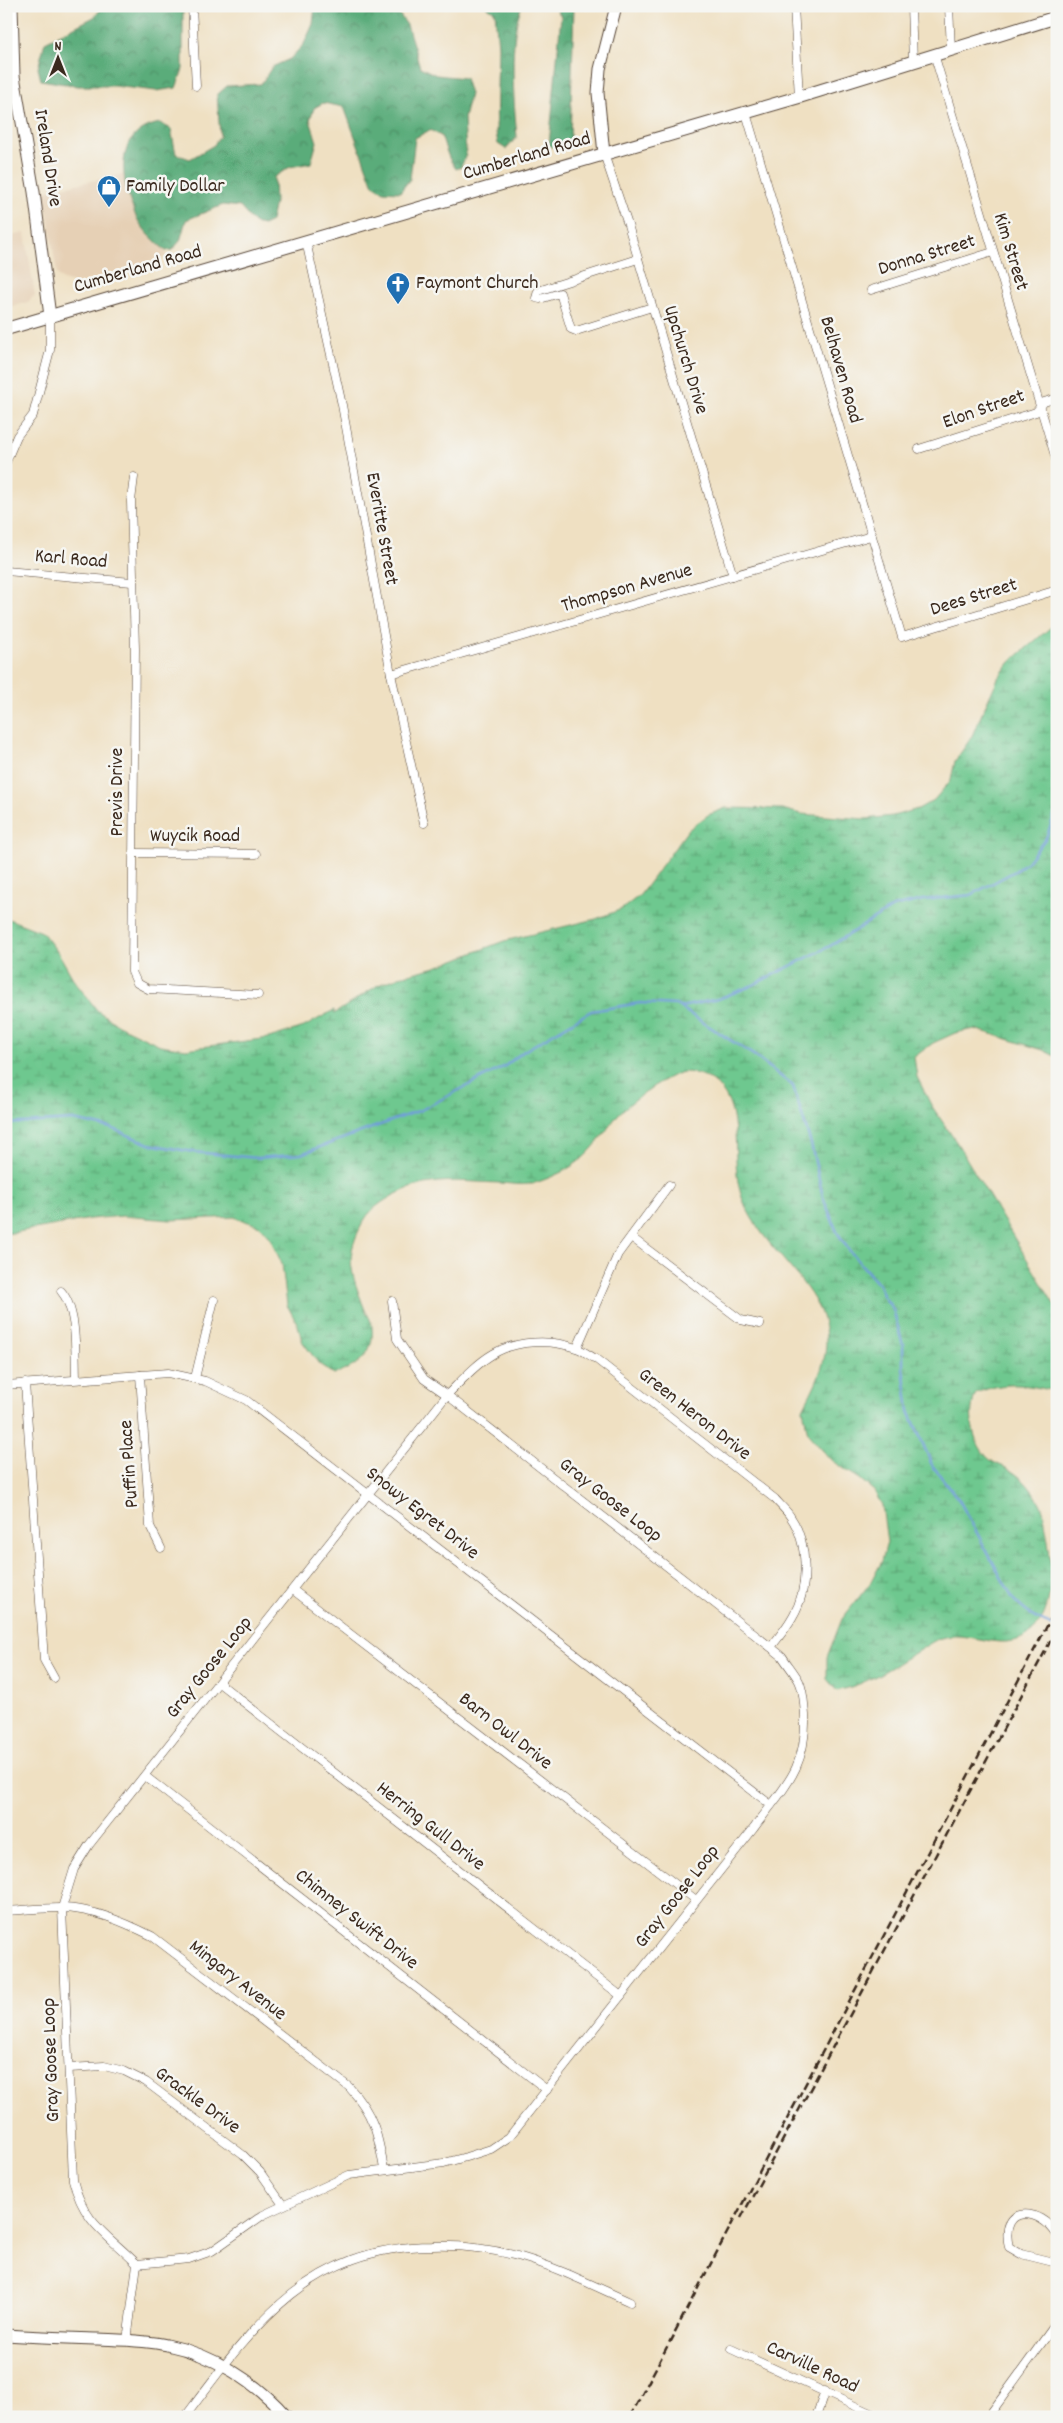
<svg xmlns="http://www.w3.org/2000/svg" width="1063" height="2423" font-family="Dekko,sans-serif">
<defs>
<pattern id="forest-crowns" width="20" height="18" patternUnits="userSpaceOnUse" patternTransform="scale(1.25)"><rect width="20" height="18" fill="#5aac7a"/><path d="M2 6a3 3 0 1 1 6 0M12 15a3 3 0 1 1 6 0" fill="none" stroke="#4c8c63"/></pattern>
<pattern id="wetland-marsh" width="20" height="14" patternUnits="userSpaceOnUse" patternTransform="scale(1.25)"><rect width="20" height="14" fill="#6ec88f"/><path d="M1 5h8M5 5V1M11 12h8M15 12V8" fill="none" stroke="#5ca374"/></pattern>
</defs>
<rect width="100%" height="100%" fill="#f6f6f2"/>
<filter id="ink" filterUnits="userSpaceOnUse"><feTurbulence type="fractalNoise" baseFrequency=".02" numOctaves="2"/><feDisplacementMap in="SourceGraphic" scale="10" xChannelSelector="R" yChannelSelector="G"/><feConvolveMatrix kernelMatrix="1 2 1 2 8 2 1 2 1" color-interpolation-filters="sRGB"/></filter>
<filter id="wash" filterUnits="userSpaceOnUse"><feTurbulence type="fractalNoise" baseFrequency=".0096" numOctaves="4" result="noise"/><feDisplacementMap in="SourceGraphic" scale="20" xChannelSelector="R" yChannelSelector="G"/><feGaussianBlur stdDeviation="1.12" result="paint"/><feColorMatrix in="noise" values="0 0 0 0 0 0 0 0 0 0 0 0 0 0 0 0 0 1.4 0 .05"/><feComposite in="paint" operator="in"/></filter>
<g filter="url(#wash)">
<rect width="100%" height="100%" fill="#efe0c2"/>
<g fill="#e6d0b5">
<path d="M 124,174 L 154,240 L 166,251 L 166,257 L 77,284 L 63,280 L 57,274 L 44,191 Z"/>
<path d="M 25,233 L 35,295 L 28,302 L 6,309 L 6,237 Z"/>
</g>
<g fill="url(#forest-crowns)" stroke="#4a6b4c">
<path d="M 104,6 L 183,6 L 183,69 L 176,88 L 156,91 L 114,86 L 78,86 L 41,80 L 38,68 L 45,42 L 94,17 Z"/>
<path d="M 315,6 L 394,7 L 407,25 L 420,67 L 436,75 L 465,78 L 470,94 L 464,118 L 466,155 L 461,167 L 456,169 L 449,158 L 441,136 L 430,130 L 415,138 L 410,179 L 400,192 L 383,191 L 373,185 L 344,107 L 323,103 L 314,108 L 310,120 L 317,142 L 311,163 L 290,167 L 274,177 L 275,202 L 271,221 L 263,225 L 254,223 L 240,207 L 223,205 L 186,220 L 180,241 L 172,250 L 166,251 C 156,242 146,233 139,222 C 135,217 134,210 131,204 C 119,171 118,131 160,123 L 171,129 L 176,154 L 190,159 L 214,145 L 220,136 L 217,95 L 227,86 L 261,84 L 272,67 L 290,59 L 304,44 L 313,24 Z"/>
<path d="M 486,6 L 522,6 C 508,35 514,104 517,137 L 506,149 L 498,144 L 496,132 L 498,47 L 495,12 Z"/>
<path d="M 554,6 L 574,6 L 570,142 L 557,150 L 549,145 L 561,16 Z"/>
</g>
<path fill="url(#wetland-marsh)" stroke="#547956" d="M 1057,622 L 1057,1057 L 1043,1050 L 975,1029 L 955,1033 L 933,1043 L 914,1057 L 917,1077 L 931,1105 L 957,1143 L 1057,1309 L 1057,1391 C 1023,1385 1009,1380 976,1393 C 967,1413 972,1441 987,1457 C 995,1465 1005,1466 1013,1472 C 1024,1479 1034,1492 1040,1503 C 1044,1510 1045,1521 1046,1529 C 1052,1561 1059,1624 1020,1639 C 995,1649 967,1630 941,1638 C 934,1640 925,1647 918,1651 C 891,1667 868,1684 837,1691 L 827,1679 L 827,1657 L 842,1619 L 871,1582 L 882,1561 L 887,1542 L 882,1505 L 874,1491 L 860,1479 L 832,1461 L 808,1434 L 803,1409 C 816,1383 830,1359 825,1328 C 818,1280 751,1242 739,1187 C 731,1152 745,1104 711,1080 C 703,1075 694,1072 684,1072 C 667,1074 628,1103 617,1116 C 606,1130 597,1145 584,1157 C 570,1169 555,1176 538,1182 C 526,1186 514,1184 501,1183 C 462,1182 430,1176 394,1195 C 383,1201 371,1209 365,1219 C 358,1231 351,1246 351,1260 C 352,1278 359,1294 365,1310 C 368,1315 372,1322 372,1328 C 375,1354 356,1368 334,1374 L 319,1364 L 302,1341 L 298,1325 L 287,1305 L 282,1264 L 269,1236 L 260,1226 L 234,1217 L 171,1220 L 123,1216 L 90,1219 L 6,1234 L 6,918 L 42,932 L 59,954 L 75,982 L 97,1010 L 116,1024 L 160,1045 L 186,1049 L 269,1038 L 304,1027 L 334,1010 L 334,1014 L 378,985 L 405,975 L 436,967 L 504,941 L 596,919 L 622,909 L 640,895 L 688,830 L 708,815 L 726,808 L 782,809 L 801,814 L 865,819 L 893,816 L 918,809 L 934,800 L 951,780 L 955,761 L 971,738 L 998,678 L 1010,662 Z"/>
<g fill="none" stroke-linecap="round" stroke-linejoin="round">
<g stroke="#709ed9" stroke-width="2.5">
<path d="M 681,1007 L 718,999 L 751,986 L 830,946 L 893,907 L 923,900 L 971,895 L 1015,871 L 1027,862 L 1046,838 L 1057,809"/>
<path d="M 6,1124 L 73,1120 L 111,1128 L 149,1144 L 193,1152 L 258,1158 L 301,1154 L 421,1110 L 505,1066 L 524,1051 L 591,1011 L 640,1003 L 676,1005 L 755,1056 L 793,1086 L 811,1144 L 823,1197 L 837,1232 L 848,1249 L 879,1285 L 884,1297 L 893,1309 L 903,1345 L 903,1368 L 909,1411 L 932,1465 L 959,1500 L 1013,1599 C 1026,1613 1038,1621 1057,1627"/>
</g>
</g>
</g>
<g filter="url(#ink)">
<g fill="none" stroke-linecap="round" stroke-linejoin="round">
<g stroke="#564537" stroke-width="9">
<g id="street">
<path d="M 192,6 L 196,86"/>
<path d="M 794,6 L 799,97"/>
<path d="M 911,6 L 913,61"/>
<path d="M 949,6 L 951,50"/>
<path d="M 934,54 L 1056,459"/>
<path d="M 746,113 L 902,637 L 1057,590"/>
<path d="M 604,154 L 628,225 L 733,576"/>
<path d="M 306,241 L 342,405 L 391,674 L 424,823"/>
<path d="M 638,259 L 538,291 L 536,298 L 540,299 L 560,293 L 571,329 L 576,331 L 652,307"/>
<path d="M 871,290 L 993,252"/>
<path d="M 919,449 L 1036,412 L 1044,402 L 1057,398"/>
<path d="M 6,462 L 17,436 L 33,415 L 50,350 L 50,316"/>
<path d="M 134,477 L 131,501 L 135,649 L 132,972 L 137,983 L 148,989 L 258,995"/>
<path d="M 6,571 L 132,582"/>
<path d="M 391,674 L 871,536"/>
<path d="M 134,853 L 256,854"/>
<path d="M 631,1237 L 741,1320 L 760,1324"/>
<path d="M 61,1291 C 78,1310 75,1354 76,1379"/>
<path d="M 392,1301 L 397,1339 L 424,1379 L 447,1395 C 462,1380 476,1364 493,1354 C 516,1340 552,1339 576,1348 C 583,1350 590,1356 596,1359 L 775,1499 C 780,1505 786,1510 790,1516 C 809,1543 809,1589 793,1616 C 787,1627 779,1637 771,1647"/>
<path d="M 577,1348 L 618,1254 L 669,1185"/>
<path d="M 140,1375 L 150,1526 L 161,1548"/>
<path d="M 195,1378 L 214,1300"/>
<path d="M 25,1383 L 44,1660 L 54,1678"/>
<path d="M 6,1385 L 168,1373 L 205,1381 L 246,1400 L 771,1805"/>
<path d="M 293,1590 L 696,1900"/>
<path d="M 219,1683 L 621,1996"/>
<path d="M 145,1776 L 547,2090"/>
<path d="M 6,1911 C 24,1910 42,1908 60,1908 C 92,1908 124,1922 152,1936 L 349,2087 C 374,2114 378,2135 384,2169"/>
<path d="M 69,2068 L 104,2066 L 124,2071 L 146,2082 L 243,2155 L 260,2172 L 283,2205"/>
<path d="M 1057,2235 C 1039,2206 999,2205 1009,2247 L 1021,2254 L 1057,2263"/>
<path d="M 127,2341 L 137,2264 L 189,2259 L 212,2251 L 263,2215 L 349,2175 L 444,2163 L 466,2157 L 491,2149 L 509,2137 L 754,1828 C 784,1787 807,1769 805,1715 C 804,1705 804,1691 799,1681 C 794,1672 787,1664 782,1656 L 447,1395 L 89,1845 L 74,1869 L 62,1908 L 73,2180 C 84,2224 107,2234 137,2264"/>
<path d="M 731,2349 L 879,2417"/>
<path d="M 185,2417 C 253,2326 308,2247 432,2246 C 462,2245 492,2249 521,2257 C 559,2268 594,2286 630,2302"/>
<path d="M 816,2417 L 825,2391"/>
<path d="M 988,2417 L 1057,2322"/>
</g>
</g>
<g stroke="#564537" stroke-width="13">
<g id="secondary">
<path d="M 12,6 L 14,76 L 34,192 L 50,316"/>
<path d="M 604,154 L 598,93 L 600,69 L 616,6"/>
<path d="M 6,2335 C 37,2337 68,2338 98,2339 C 121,2340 145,2340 167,2345 C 212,2354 257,2382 287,2417"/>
</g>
</g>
<g stroke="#564537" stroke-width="14">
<path id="primary" d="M 6,329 L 799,97 L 1057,17"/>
</g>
<use href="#street" stroke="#fff" stroke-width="8"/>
<use href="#secondary" stroke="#fff" stroke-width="11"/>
<use href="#primary" stroke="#fff" stroke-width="12"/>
<g stroke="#3b2a1e" stroke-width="2.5" stroke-dasharray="8 4" stroke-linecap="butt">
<path d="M 741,2218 L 1057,1629"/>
<path d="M 630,2417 L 1057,1607"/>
</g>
</g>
</g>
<defs>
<g id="shop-pin" transform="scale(1.25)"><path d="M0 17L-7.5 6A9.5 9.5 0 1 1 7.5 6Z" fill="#1f6fb2" stroke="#f6f6f2"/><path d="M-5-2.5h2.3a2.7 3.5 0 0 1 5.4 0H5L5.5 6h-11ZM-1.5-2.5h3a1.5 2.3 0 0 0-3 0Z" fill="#fff"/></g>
<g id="church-pin" transform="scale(1.25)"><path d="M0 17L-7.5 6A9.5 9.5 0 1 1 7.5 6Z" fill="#1f6fb2" stroke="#f6f6f2"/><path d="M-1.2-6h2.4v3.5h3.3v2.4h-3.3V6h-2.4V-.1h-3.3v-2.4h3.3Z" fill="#fff"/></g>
</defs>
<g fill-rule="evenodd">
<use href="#shop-pin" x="109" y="187"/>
<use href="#church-pin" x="398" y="284"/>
</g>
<g text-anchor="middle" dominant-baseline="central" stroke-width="5" stroke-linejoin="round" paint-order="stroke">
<g font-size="20" fill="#3b2a1e" stroke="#f6f6f2">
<text transform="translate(527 157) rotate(-16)">Cumberland Road</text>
<text transform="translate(47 158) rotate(81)">Ireland Drive</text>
<text transform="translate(1010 252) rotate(73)">Kim Street</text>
<text transform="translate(927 256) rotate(-17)">Donna Street</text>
<text transform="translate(138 270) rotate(-16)">Cumberland Road</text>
<text transform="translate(685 360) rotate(73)">Upchurch Drive</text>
<text transform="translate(840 370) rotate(74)">Belhaven Road</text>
<text transform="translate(984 410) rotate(-19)">Elon Street</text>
<text transform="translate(381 529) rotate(80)">Everitte Street</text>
<text transform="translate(71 560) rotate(5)">Karl Road</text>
<text transform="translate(627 589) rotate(-16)">Thompson Avenue</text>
<text transform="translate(974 598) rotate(-17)">Dees Street</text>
<text transform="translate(118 792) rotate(-90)">Previs Drive</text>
<text x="195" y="837">Wuycik Road</text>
<text transform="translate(694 1415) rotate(38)">Green Heron Drive</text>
<text transform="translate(130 1464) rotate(-94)">Puffin Place</text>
<text transform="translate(610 1501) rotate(38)">Gray Goose Loop</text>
<text transform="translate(422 1514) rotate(38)">Snowy Egret Drive</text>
<text transform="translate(210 1668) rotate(-51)">Gray Goose Loop</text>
<text transform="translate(505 1732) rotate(38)">Barn Owl Drive</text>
<text transform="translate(430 1827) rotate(38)">Herring Gull Drive</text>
<text transform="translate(678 1897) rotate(-52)">Gray Goose Loop</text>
<text transform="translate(356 1920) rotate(38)">Chimney Swift Drive</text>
<text transform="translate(237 1981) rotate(38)">Mingary Avenue</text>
<text transform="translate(52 2060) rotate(-92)">Gray Goose Loop</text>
<text transform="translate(197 2101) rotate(36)">Grackle Drive</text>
<text transform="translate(812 2368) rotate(25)">Carville Road</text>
</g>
<g font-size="20" fill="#3b2a1e" stroke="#f6f6f2" text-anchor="start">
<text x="126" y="187">Family Dollar</text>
<text x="416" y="284">Faymont Church</text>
</g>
</g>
<rect width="1063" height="2423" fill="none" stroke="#f6f6f2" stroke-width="25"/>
<g transform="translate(58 58)" stroke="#f6f6f2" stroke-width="4" paint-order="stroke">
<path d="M0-4L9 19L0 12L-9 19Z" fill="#3b2a1e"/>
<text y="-8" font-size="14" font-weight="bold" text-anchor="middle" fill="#3b2a1e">N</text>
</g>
</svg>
